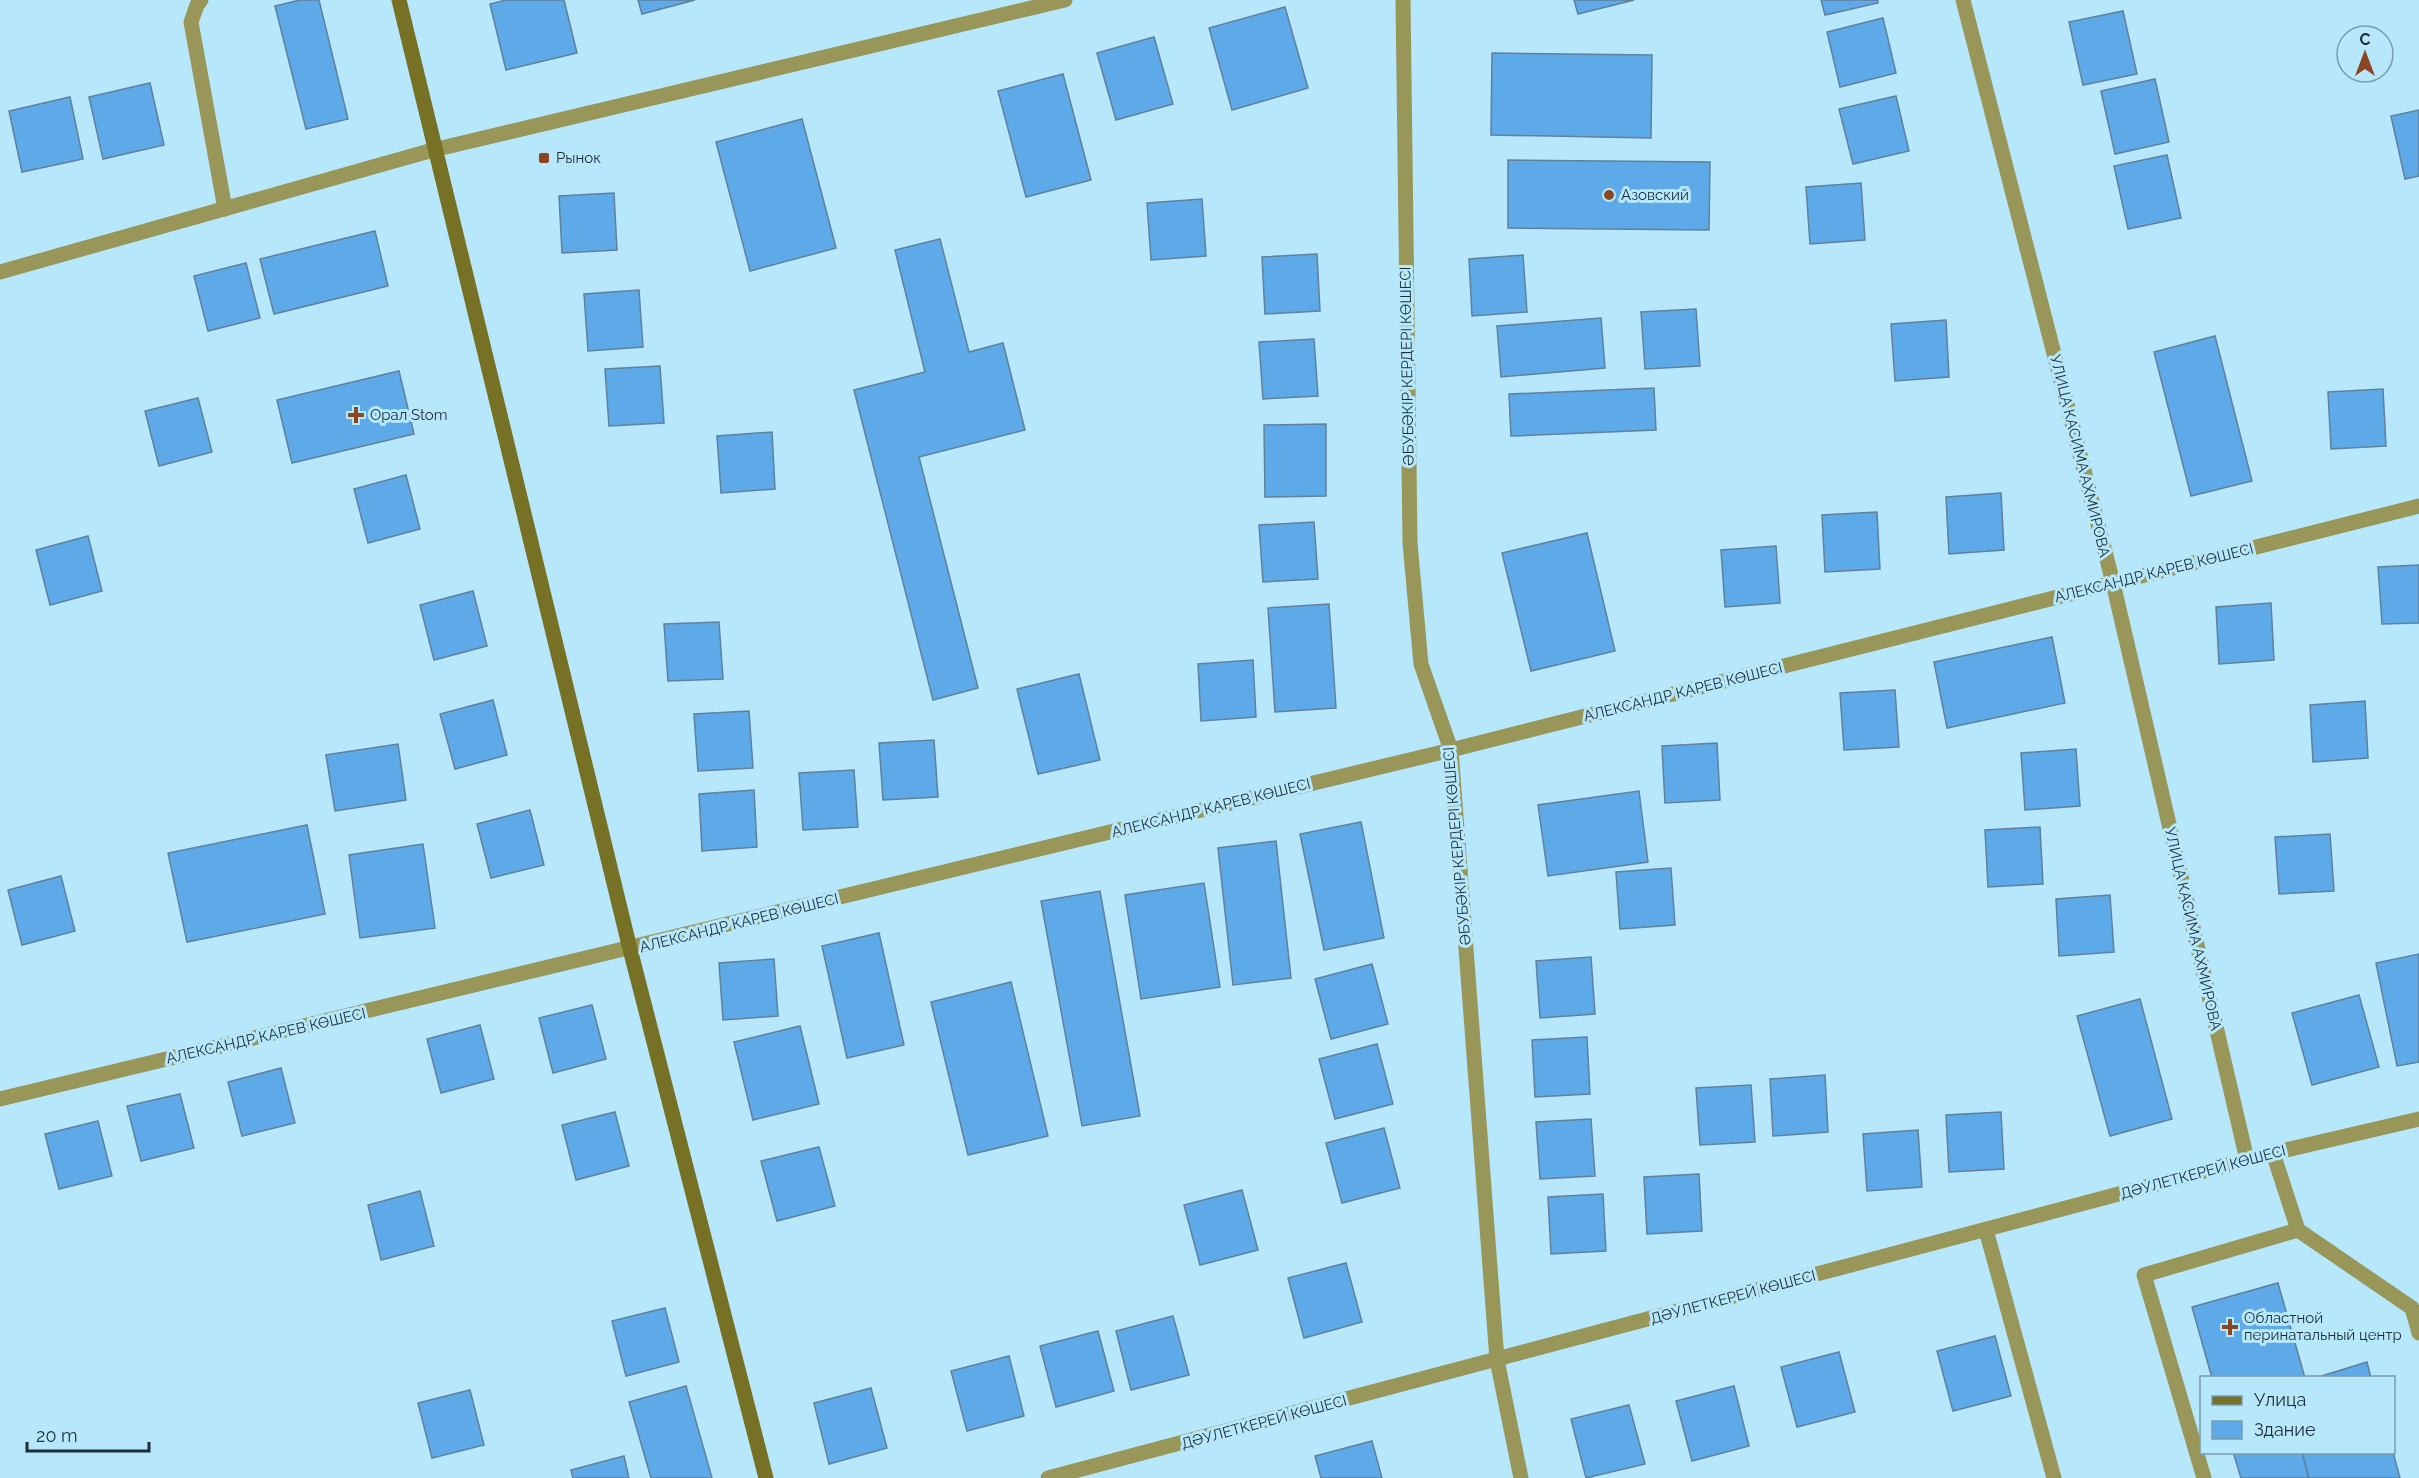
<svg xmlns="http://www.w3.org/2000/svg" width="2419" height="1478" font-family="Raleway,sans-serif">
<rect width="100%" height="100%" fill="#b7e7fb"/>
<g fill="#5ea9e8" stroke="#60809c" stroke-width="1.5">
<path d="M 300,0 L 319,0 L 348,119 L 306,129 L 275,6 Z"/>
<path d="M 506,0 L 564,0 L 577,53 L 506,70 L 490,4 Z"/>
<path d="M 638,0 L 695,0 L 642,14 Z"/>
<path d="M 1574,0 L 1634,0 L 1578,14 Z"/>
<path d="M 1821,0 L 1878,0 L 1878,3 L 1825,15 Z"/>
<path d="M 1285,7 L 1308,88 L 1232,110 L 1209,28 Z"/>
<path d="M 2123,11 L 2137,74 L 2083,85 L 2069,22 Z"/>
<path d="M 1883,18 L 1896,73 L 1840,87 L 1827,32 Z"/>
<path d="M 1154,37 L 1173,104 L 1116,120 L 1097,53 Z"/>
<path d="M 1492,53 L 1652,55 L 1651,138 L 1491,135 Z"/>
<path d="M 1063,74 L 1091,180 L 1026,197 L 998,91 Z"/>
<path d="M 2155,79 L 2169,142 L 2115,154 L 2101,91 Z"/>
<path d="M 150,83 L 164,145 L 103,159 L 89,97 Z"/>
<path d="M 1896,96 L 1909,151 L 1853,164 L 1839,109 Z"/>
<path d="M 70,97 L 83,159 L 22,172 L 9,111 Z"/>
<path d="M 2419,110 L 2419,176 L 2405,179 L 2391,116 Z"/>
<path d="M 802,119 L 836,248 L 750,271 L 716,142 Z"/>
<path d="M 2167,155 L 2181,218 L 2128,229 L 2114,166 Z"/>
<path d="M 1508,160 L 1710,162 L 1709,230 L 1508,228 Z"/>
<path d="M 1861,183 L 1865,240 L 1810,244 L 1806,187 Z"/>
<path d="M 614,193 L 617,250 L 562,253 L 559,196 Z"/>
<path d="M 1202,199 L 1206,256 L 1151,260 L 1147,203 Z"/>
<path d="M 375,231 L 388,286 L 274,314 L 260,259 Z"/>
<path d="M 940,239 L 969,352 L 1003,343 L 1025,430 L 919,457 L 978,688 L 933,700 L 854,390 L 925,372 L 895,250 Z"/>
<path d="M 1317,254 L 1320,311 L 1265,314 L 1262,257 Z"/>
<path d="M 1523,255 L 1527,312 L 1472,316 L 1469,259 Z"/>
<path d="M 246,263 L 260,318 L 208,331 L 194,276 Z"/>
<path d="M 639,290 L 643,347 L 588,351 L 584,294 Z"/>
<path d="M 1696,309 L 1700,366 L 1645,369 L 1641,312 Z"/>
<path d="M 1601,318 L 1605,368 L 1501,377 L 1497,326 Z"/>
<path d="M 1946,320 L 1949,377 L 1895,381 L 1891,324 Z"/>
<path d="M 2215,336 L 2252,481 L 2191,496 L 2154,352 Z"/>
<path d="M 1314,339 L 1318,396 L 1263,399 L 1259,342 Z"/>
<path d="M 660,366 L 664,423 L 609,426 L 605,369 Z"/>
<path d="M 399,371 L 414,434 L 292,463 L 277,400 Z"/>
<path d="M 1654,388 L 1656,430 L 1511,436 L 1509,394 Z"/>
<path d="M 2383,389 L 2386,446 L 2331,449 L 2328,392 Z"/>
<path d="M 198,398 L 212,452 L 159,466 L 145,411 Z"/>
<path d="M 1326,424 L 1326,496 L 1265,497 L 1264,425 Z"/>
<path d="M 772,432 L 775,489 L 721,493 L 717,436 Z"/>
<path d="M 406,475 L 420,529 L 368,543 L 354,489 Z"/>
<path d="M 2001,493 L 2004,550 L 1949,554 L 1946,497 Z"/>
<path d="M 1877,512 L 1880,569 L 1825,572 L 1822,515 Z"/>
<path d="M 1314,522 L 1318,579 L 1263,582 L 1259,525 Z"/>
<path d="M 1587,533 L 1615,651 L 1531,671 L 1502,553 Z"/>
<path d="M 88,536 L 102,591 L 50,605 L 36,550 Z"/>
<path d="M 1776,546 L 1780,603 L 1725,607 L 1721,550 Z"/>
<path d="M 2419,565 L 2419,623 L 2382,624 L 2378,567 Z"/>
<path d="M 473,591 L 487,646 L 434,660 L 420,605 Z"/>
<path d="M 2271,603 L 2274,660 L 2219,664 L 2216,607 Z"/>
<path d="M 1329,604 L 1336,708 L 1275,712 L 1268,608 Z"/>
<path d="M 719,622 L 723,679 L 668,681 L 664,624 Z"/>
<path d="M 2052,637 L 2065,703 L 1947,728 L 1934,662 Z"/>
<path d="M 1253,660 L 1256,717 L 1201,721 L 1198,664 Z"/>
<path d="M 1079,674 L 1100,760 L 1038,774 L 1017,689 Z"/>
<path d="M 1895,690 L 1899,747 L 1844,750 L 1840,693 Z"/>
<path d="M 493,700 L 507,755 L 455,769 L 440,714 Z"/>
<path d="M 2365,701 L 2368,758 L 2313,762 L 2310,705 Z"/>
<path d="M 749,711 L 753,768 L 698,771 L 694,714 Z"/>
<path d="M 934,740 L 938,797 L 883,800 L 879,743 Z"/>
<path d="M 1717,743 L 1720,800 L 1665,803 L 1662,746 Z"/>
<path d="M 398,744 L 406,800 L 335,811 L 326,755 Z"/>
<path d="M 2076,749 L 2080,806 L 2025,810 L 2021,753 Z"/>
<path d="M 854,770 L 858,827 L 803,830 L 799,773 Z"/>
<path d="M 754,790 L 757,847 L 702,851 L 699,794 Z"/>
<path d="M 1639,791 L 1648,862 L 1548,876 L 1538,805 Z"/>
<path d="M 530,810 L 544,865 L 491,878 L 477,824 Z"/>
<path d="M 1361,822 L 1384,938 L 1324,950 L 1300,834 Z"/>
<path d="M 307,825 L 325,914 L 187,942 L 168,853 Z"/>
<path d="M 2040,827 L 2043,884 L 1988,887 L 1985,830 Z"/>
<path d="M 2330,834 L 2334,891 L 2279,894 L 2275,837 Z"/>
<path d="M 1276,841 L 1291,978 L 1233,985 L 1218,848 Z"/>
<path d="M 423,844 L 435,928 L 360,938 L 349,855 Z"/>
<path d="M 1671,868 L 1675,925 L 1620,929 L 1616,872 Z"/>
<path d="M 61,876 L 75,931 L 22,945 L 8,890 Z"/>
<path d="M 1204,883 L 1220,987 L 1141,999 L 1125,895 Z"/>
<path d="M 1100,891 L 1140,1116 L 1082,1126 L 1041,901 Z"/>
<path d="M 2110,895 L 2114,952 L 2059,956 L 2056,899 Z"/>
<path d="M 879,933 L 904,1045 L 847,1058 L 822,946 Z"/>
<path d="M 2419,954 L 2419,1062 L 2397,1066 L 2376,963 Z"/>
<path d="M 1591,957 L 1595,1014 L 1540,1018 L 1536,961 Z"/>
<path d="M 774,959 L 778,1016 L 723,1020 L 719,963 Z"/>
<path d="M 1372,964 L 1388,1024 L 1331,1039 L 1315,979 Z"/>
<path d="M 1011,982 L 1048,1136 L 968,1155 L 931,1002 Z"/>
<path d="M 2359,995 L 2379,1067 L 2312,1085 L 2292,1013 Z"/>
<path d="M 2140,999 L 2172,1119 L 2110,1136 L 2077,1016 Z"/>
<path d="M 592,1005 L 606,1059 L 553,1073 L 539,1018 Z"/>
<path d="M 480,1025 L 494,1079 L 441,1093 L 427,1039 Z"/>
<path d="M 800,1026 L 819,1104 L 753,1120 L 734,1042 Z"/>
<path d="M 1587,1037 L 1590,1094 L 1535,1097 L 1532,1040 Z"/>
<path d="M 1377,1044 L 1393,1104 L 1335,1119 L 1319,1059 Z"/>
<path d="M 281,1068 L 295,1123 L 242,1136 L 228,1082 Z"/>
<path d="M 1825,1075 L 1828,1132 L 1773,1136 L 1770,1079 Z"/>
<path d="M 1751,1085 L 1755,1142 L 1700,1145 L 1696,1088 Z"/>
<path d="M 180,1094 L 194,1148 L 141,1161 L 127,1106 Z"/>
<path d="M 615,1112 L 629,1166 L 576,1180 L 562,1125 Z"/>
<path d="M 2001,1112 L 2004,1169 L 1949,1172 L 1946,1115 Z"/>
<path d="M 1591,1119 L 1595,1176 L 1540,1179 L 1536,1122 Z"/>
<path d="M 98,1121 L 112,1176 L 59,1189 L 45,1134 Z"/>
<path d="M 1384,1128 L 1400,1188 L 1342,1203 L 1326,1143 Z"/>
<path d="M 1918,1130 L 1922,1187 L 1867,1191 L 1863,1134 Z"/>
<path d="M 819,1147 L 835,1206 L 777,1221 L 761,1161 Z"/>
<path d="M 1699,1174 L 1702,1231 L 1647,1234 L 1644,1177 Z"/>
<path d="M 1242,1190 L 1258,1250 L 1200,1265 L 1184,1205 Z"/>
<path d="M 420,1191 L 434,1246 L 381,1260 L 368,1205 Z"/>
<path d="M 1603,1194 L 1606,1251 L 1551,1254 L 1548,1197 Z"/>
<path d="M 1346,1263 L 1362,1322 L 1304,1338 L 1288,1278 Z"/>
<path d="M 2278,1283 L 2305,1378 L 2212,1378 L 2192,1307 Z"/>
<path d="M 665,1308 L 679,1362 L 626,1376 L 612,1321 Z"/>
<path d="M 1173,1316 L 1189,1375 L 1131,1390 L 1116,1331 Z"/>
<path d="M 1098,1331 L 1114,1391 L 1056,1407 L 1040,1346 Z"/>
<path d="M 1995,1336 L 2011,1396 L 1953,1411 L 1937,1351 Z"/>
<path d="M 1839,1352 L 1855,1412 L 1797,1427 L 1781,1367 Z"/>
<path d="M 1009,1356 L 1024,1416 L 967,1431 L 951,1371 Z"/>
<path d="M 2367,1362 L 2371,1378 L 2315,1378 Z"/>
<path d="M 686,1386 L 712,1478 L 651,1478 L 629,1402 Z"/>
<path d="M 1734,1386 L 1749,1446 L 1692,1461 L 1676,1401 Z"/>
<path d="M 871,1388 L 887,1448 L 829,1464 L 814,1403 Z"/>
<path d="M 470,1390 L 484,1445 L 432,1458 L 418,1403 Z"/>
<path d="M 1629,1405 L 1645,1464 L 1586,1478 L 1571,1419 Z"/>
<path d="M 1372,1441 L 1382,1478 L 1321,1478 L 1315,1456 Z"/>
<path d="M 2233,1452 L 2302,1452 L 2309,1478 L 2241,1478 Z"/>
<path d="M 2302,1452 L 2393,1452 L 2400,1478 L 2309,1478 Z"/>
<path d="M 624,1456 L 629,1478 L 573,1478 L 571,1470 Z"/>
</g>
<g fill="none" stroke-linecap="round" stroke-linejoin="round">
<g stroke="#99965a" stroke-width="15">
<path d="M 201,0 L 197,5 L 191,22 L 225,209"/>
<path d="M 2273,1153 L 2298,1230 L 2412,1308 L 2419,1333"/>
<path d="M 2204,1478 L 2144,1275 L 2298,1230"/>
</g>
<g stroke="#99965a" stroke-width="15">
<path d="M 1403,0 L 1410,543 L 1421,664 L 1451,750 L 1497,1360 L 1521,1478"/>
<path d="M 1963,0 L 2113,583 L 2247,1160"/>
<path d="M 0,272 L 433,150 L 1065,0"/>
<path d="M 0,1099 L 1451,750 L 2419,506"/>
<path d="M 1986,1230 L 2054,1478"/>
<path d="M 1048,1478 L 2273,1153 L 2419,1119"/>
</g>
<path stroke="#767124" stroke-width="15" d="M 399,0 L 630,949 L 766,1478"/>
</g>
<g fill="#8c4521" stroke="#b7e7fb" stroke-width="2">
<rect x="538" y="152" width="12" height="12" rx="3"/>
<circle cx="1609" cy="195" r="6"/>
<path d="M353 406h6v6h6v6h-6v6h-6v-6h-6v-6h6z"/>
<path d="M2227 1318h6v6h6v6h-6v6h-6v-6h-6v-6h6z"/>
</g>
<g text-anchor="middle" dominant-baseline="central" stroke-width="6" stroke-linejoin="round" paint-order="stroke">
<g font-size="15" fill="#1c2f37" stroke="#b7e7fb" text-anchor="start">
<text x="556" y="158">Рынок</text>
<text x="1621" y="195">Азовский</text>
<text x="370" y="415">Орал Stom</text>
<text x="2244" y="1318">Областной<tspan x="2244" dy="17">перинатальный центр</tspan></text>
</g>
<g font-size="15" fill="#1c2f37" stroke="#b7e7fb">
<text transform="translate(1407 366) rotate(-91)">ӘБУБӘКІР КЕРДЕРІ КӨШЕСІ</text>
<text transform="translate(2080 456) rotate(76)">УЛИЦА КАСИМА АХМИРОВА</text>
<text transform="translate(2154 573) rotate(-14)">АЛЕКСАНДР КАРЕВ КӨШЕСІ</text>
<text transform="translate(1683 692) rotate(-14)">АЛЕКСАНДР КАРЕВ КӨШЕСІ</text>
<text transform="translate(1211 808) rotate(-14)">АЛЕКСАНДР КАРЕВ КӨШЕСІ</text>
<text transform="translate(1457 846) rotate(-95)">ӘБУБӘКІР КЕРДЕРІ КӨШЕСІ</text>
<text transform="translate(739 923) rotate(-14)">АЛЕКСАНДР КАРЕВ КӨШЕСІ</text>
<text transform="translate(2193 929) rotate(77)">УЛИЦА КАСИМА АХМИРОВА</text>
<text transform="translate(266 1036) rotate(-13)">АЛЕКСАНДР КАРЕВ КӨШЕСІ</text>
<text transform="translate(2203 1172) rotate(-15)">ДӘУЛЕТКЕРЕЙ КӨШЕСІ</text>
<text transform="translate(1733 1297) rotate(-15)">ДӘУЛЕТКЕРЕЙ КӨШЕСІ</text>
<text transform="translate(1264 1422) rotate(-15)">ДӘУЛЕТКЕРЕЙ КӨШЕСІ</text>
</g>
</g>
<rect x="2200" y="1376" width="195" height="78" fill="#b7e7fb" stroke="#799dad" stroke-width="1.5"/>
<rect x="2212" y="1396" width="30" height="9" fill="#767124" stroke="#799dad" stroke-width="1.5"/>
<text x="2254" y="1406" font-size="18" fill="#1c2f37">Улица</text>
<rect x="2212" y="1421" width="30" height="18" fill="#5ea9e8" stroke="#799dad" stroke-width="1.5"/>
<text x="2254" y="1436" font-size="18" fill="#1c2f37">Здание</text>
<g transform="translate(2365 54)"><circle r="28" fill="#b7e7fb" stroke="#799dad" stroke-width="1.5"/>
<path d="M0-4.5L10 22L0 15L-10 22Z" fill="#8c4521"/>
<text y="-9" font-size="16" font-weight="bold" text-anchor="middle" fill="#1c2f37">С</text>
</g>
<path d="M27 1442v9h122v-9" fill="none" stroke="#1c2f37" stroke-width="3"/>
<text x="36" y="1442" font-size="18" fill="#1c2f37" stroke="#b7e7fb" stroke-width="4.5" paint-order="stroke">20 m</text>
</svg>
